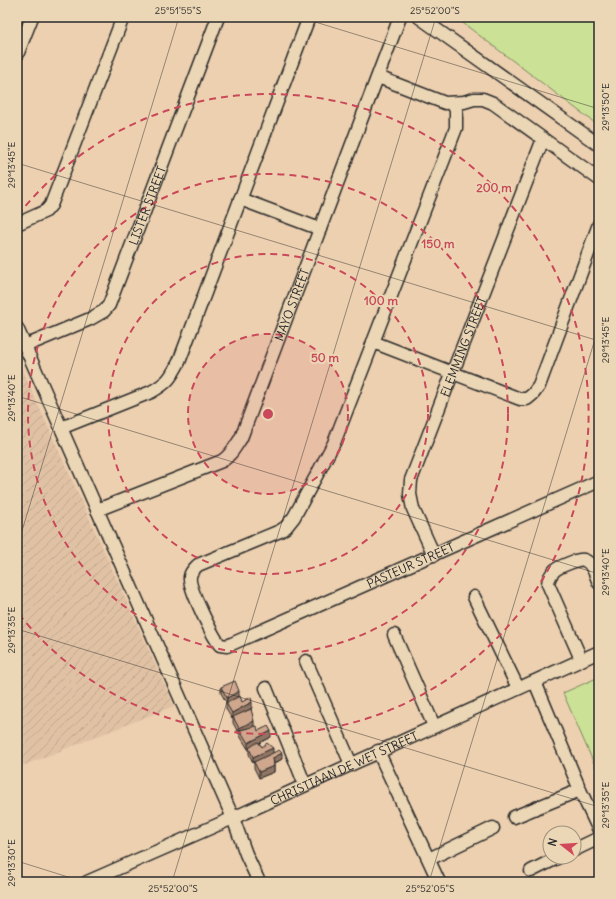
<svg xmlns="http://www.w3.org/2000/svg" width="616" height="899" font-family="Delius,sans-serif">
<defs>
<pattern id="industrial-furrows" width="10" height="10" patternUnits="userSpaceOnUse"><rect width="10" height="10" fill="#e0c1a4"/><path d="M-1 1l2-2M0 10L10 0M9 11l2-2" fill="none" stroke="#c0a68d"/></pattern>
</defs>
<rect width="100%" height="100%" fill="#edd0b0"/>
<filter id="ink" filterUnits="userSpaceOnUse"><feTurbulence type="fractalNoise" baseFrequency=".025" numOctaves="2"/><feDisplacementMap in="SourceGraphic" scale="8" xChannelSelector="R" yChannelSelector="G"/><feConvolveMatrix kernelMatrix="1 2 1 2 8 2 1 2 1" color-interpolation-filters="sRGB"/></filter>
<g filter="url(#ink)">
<path fill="url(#industrial-furrows)" d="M 17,358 L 174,706 L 17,768 Z"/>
<g fill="#cbe196" stroke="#7b8660">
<path d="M 455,17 L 599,17 L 599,126 Z"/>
<path d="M 599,677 L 599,775 L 563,693 Z"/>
</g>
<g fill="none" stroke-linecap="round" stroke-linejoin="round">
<g stroke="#2b2b2b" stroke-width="15">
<g id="minor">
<path d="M 419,17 L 599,145"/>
<path d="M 17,55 L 32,17"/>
<path d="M 378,77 L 445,103 L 464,102 L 474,99 L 483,99 L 493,103 L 599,179"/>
<path id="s1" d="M 452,103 L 456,110 L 456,128 L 334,443 L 294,517 L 286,527 L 280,531 L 198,565 C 195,568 190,572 190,577 C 188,587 213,637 220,645 L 227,646 L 599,481"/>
<path d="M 240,199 L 320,229"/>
<path d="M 17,224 L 46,211 L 51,205 L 123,17"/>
<path d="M 17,328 L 233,818 L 246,854 L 259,882"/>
<path d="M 373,342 L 520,399 L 527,399 L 533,394 L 539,386 L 599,224"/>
<path id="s2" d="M 25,346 L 90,319 L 104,311 L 109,305 L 218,17"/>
<path d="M 61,428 L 151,392 C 167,383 170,379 179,362 L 309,17"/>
<path id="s3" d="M 97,510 L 222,461 C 231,455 235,447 241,438 L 400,17"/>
<path id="s4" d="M 434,555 L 413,509 L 410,494 L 411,480 L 543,139"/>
<path d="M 474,597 L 518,688"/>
<path d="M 394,635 L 434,726"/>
<path d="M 581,659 L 548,584 C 548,580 551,574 555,570 C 559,567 579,558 584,560 C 593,563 596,576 599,583"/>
<path d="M 306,661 L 351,764"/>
<path d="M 535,682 L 580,790 L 599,830"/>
<path d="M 266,688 L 305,785"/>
<path d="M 378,751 L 439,882"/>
<path d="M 514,817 L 580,790"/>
<path d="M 574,850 L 599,838"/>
<path d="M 429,859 L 493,828"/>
<path d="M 531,871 L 559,857"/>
<path id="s5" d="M 87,882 L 233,818 L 599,652"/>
</g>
</g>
<use href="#minor" stroke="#ebd6b5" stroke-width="12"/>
</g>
<path fill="#b29079" stroke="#2b2b2b" d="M 221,687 L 239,696 L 242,702 L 252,708 L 251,709 L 254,727 L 258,731 L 271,737 L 259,743 L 262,747 L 282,759 L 274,764 L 274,772 L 259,778 L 254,768 L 254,763 L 253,763 L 249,754 L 249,748 L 248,749 L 240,736 L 240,733 L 239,734 L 233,723 L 233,718 L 232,719 L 226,709 L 226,702 L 221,693 Z"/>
<g fill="#917563" stroke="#2b2b2b">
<path d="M 239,691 L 239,697 L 227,704 L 227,698 Z"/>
<path d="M 252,702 L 252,708 L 234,718 L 233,717 L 233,718 L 232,719 L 232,713 Z"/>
<path d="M 254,721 L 254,727 L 240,730 L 240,733 L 239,734 L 239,728 Z"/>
<path d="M 271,731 L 271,737 L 248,749 L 248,743 Z"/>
<path d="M 273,748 L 273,754 L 253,763 L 253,757 Z"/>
<path d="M 282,753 L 282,759 L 273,764 L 273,758 Z"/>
<path d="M 274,766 L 274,772 L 259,778 L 259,772 Z"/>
</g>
<g fill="#cfa78d" stroke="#2b2b2b">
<path d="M 235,681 L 239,691 L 227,698 L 221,687 Z"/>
<path d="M 240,696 L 242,702 L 251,697 L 252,702 L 232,713 L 226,703 Z"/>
<path d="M 251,709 L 254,721 L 239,728 L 233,717 Z"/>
<path d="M 257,726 L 258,731 L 268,726 L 271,731 L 248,743 L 240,730 Z"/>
<path d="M 258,742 L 262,747 L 267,743 L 273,748 L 253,757 L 249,748 Z"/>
<path d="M 279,750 L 282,753 L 273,758 L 274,766 L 259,772 L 254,762 Z"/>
</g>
</g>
<path fill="none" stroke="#2b2b2b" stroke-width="1" stroke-opacity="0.45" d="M 299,17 L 599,109M 17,163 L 599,341M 17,396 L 599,574M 17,547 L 179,17M 17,629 L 599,807M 17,861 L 84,882M 172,882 L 436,17M 429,882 L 599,326"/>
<circle cx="268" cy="414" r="80" fill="#c94859" fill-opacity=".12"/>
<g fill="none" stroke="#c94859" stroke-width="2" stroke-dasharray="7 5">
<circle cx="268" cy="414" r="80"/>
<circle cx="268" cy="414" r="160"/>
<circle cx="268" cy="414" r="240"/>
<path d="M18 215A320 320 0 1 1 18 613"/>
</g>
<g text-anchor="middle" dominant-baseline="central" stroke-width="4" stroke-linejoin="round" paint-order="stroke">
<g font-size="12" fill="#2b2b2b" stroke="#ebd6b5">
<text stroke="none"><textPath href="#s2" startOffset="201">LISTER STREET</textPath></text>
<text stroke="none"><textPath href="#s3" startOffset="307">MAYO STREET</textPath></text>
<text stroke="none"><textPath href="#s4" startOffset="223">FLEMMING STREET</textPath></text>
<text stroke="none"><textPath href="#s1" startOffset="854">PASTEUR STREET</textPath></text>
<text stroke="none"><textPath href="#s5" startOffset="281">CHRISTIAAN DE WET STREET</textPath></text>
</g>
</g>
<circle cx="268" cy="414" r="6" fill="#c94859" stroke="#ebd6b5" stroke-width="2"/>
<g font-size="12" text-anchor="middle" font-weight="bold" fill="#c94859" stroke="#ebd6b5" stroke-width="4" stroke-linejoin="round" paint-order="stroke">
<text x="494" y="192">200 m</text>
<text x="438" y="248">150 m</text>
<text x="381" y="305">100 m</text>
<text x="325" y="362">50 m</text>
</g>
<rect width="616" height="899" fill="none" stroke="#ebd6b5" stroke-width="44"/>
<g transform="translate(562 845) rotate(287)"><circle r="19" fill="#ebd6b5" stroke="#9e927e"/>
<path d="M0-3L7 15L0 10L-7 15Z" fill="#d1495b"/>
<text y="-6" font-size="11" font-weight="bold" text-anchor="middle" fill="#2b2b2b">N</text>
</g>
<rect x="22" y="22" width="572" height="855" fill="none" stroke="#2b2b2b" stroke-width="1.5"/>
<g font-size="10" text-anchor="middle" fill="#2b2b2b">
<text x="178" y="14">25°51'55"S</text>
<text x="435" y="14">25°52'00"S</text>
<text transform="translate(605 107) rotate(-90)" y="4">29°13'50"E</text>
<text transform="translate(11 165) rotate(-90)" y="4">29°13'45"E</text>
<text transform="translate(605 340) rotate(-90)" y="4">29°13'45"E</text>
<text transform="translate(11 398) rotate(-90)" y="4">29°13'40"E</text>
<text transform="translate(605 572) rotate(-90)" y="4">29°13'40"E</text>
<text transform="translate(11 630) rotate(-90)" y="4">29°13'35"E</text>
<text transform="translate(605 805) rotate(-90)" y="4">29°13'35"E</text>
<text transform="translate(11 863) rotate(-90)" y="4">29°13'30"E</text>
<text x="173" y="892">25°52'00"S</text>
<text x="430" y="892">25°52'05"S</text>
</g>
</svg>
